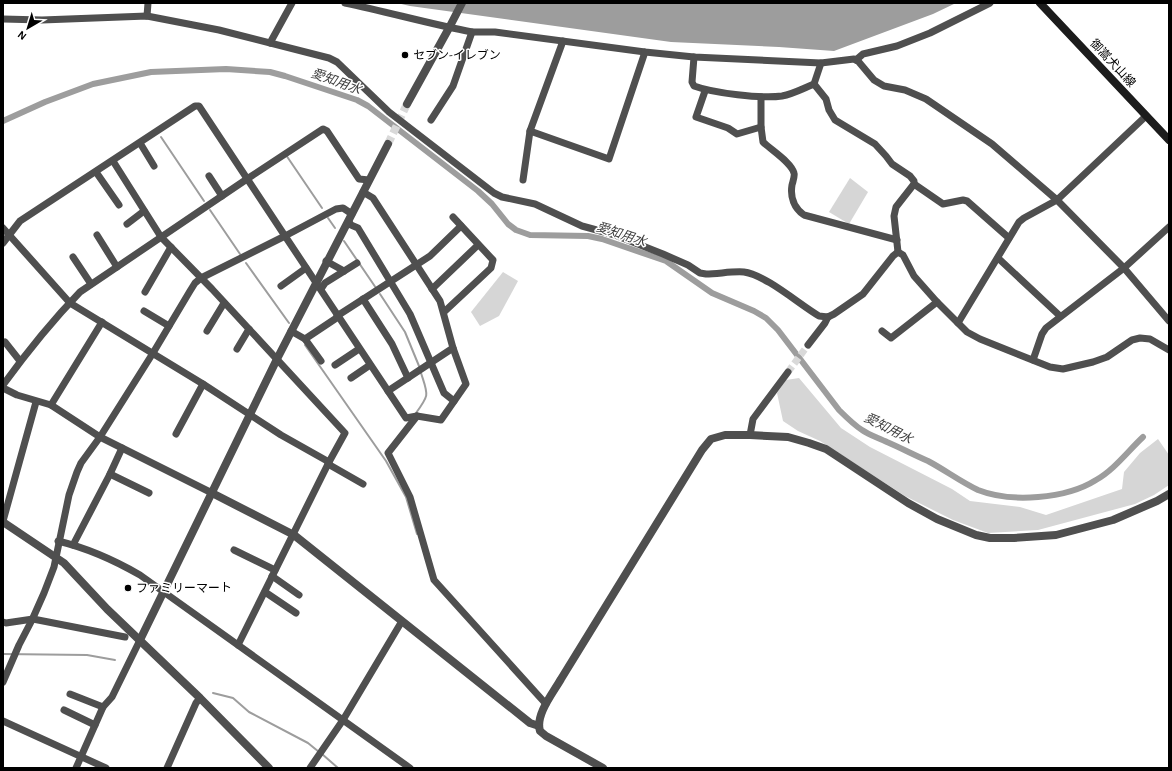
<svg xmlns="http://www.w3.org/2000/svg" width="1172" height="771" font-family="'Alegreya Sans','Noto Sans JP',sans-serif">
<rect width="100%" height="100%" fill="#fff"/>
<g fill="#d6d6d6">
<path d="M 850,178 L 868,192 L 849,224 L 829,212 Z"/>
<path d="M 503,272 L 518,281 L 499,316 L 480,326 L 471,312 Z"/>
<path d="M 799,378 L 841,428 L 870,447 L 952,489 L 970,501 L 1020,507 L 1046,515 L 1122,489 L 1124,472 L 1140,453 L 1158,439 L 1169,455 L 1169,485 L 1154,495 L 1135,504 L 1038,530 L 988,533 L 953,520 L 905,496 L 820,441 L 798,431 L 783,421 L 777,393 L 786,380 Z"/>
</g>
<path fill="#9d9d9d" d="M 397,3 L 956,3 L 933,14 L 834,51 L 779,47 L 671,42 L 410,6 Z"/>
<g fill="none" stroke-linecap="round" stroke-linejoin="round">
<g stroke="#9d9d9d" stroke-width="2">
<path d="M 161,137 L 204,201"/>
<path d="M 286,155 L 322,208"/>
<path d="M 210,210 L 240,254"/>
<path d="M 328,218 L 335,228"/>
<path d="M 344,241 L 376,288"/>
<path d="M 246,263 L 289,323"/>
<path d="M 380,294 L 405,332 L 419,366"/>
<path d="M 305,345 L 386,461 L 406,497 L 417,534"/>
<path d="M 416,413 C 430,394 428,395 421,373"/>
<path d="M 3,654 L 87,655 L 115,660"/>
<path d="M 213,693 L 233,698 L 249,712 L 308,743 L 319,752"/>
<path d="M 322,754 L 338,768"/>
</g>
<path stroke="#9d9d9d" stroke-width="6" d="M 3,121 L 45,102 L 93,84 L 151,72 L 226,69 L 270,72 L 285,76 L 357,100 L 368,106 L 478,191 L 492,204 L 508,224 L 516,230 L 530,235 L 588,236 L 602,239 L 666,261 L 712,293 L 754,311 L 766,318 L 778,330 L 839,410 C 846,417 854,425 862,430 C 869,435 879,438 887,442 C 901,448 914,455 928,461 C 945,470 961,482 978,490 C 1011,503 1066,499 1096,480 C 1114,470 1128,451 1143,437"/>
<path stroke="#d9d9d9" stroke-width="7" stroke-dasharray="7 3.5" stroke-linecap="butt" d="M 788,372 L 808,345"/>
<path stroke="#d9d9d9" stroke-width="8" stroke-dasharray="8 4" stroke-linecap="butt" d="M 388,144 L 407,104"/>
<g stroke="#4f4f4f" stroke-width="7">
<path d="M 345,3 C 388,12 430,24 472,32 L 453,86 L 431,120"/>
<path d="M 147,16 L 148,3"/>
<path d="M 3,19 L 42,20 L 147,16 L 219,30 L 329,58 L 337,62 L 389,112 L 494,193 L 502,197 L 535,204 L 582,226 L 615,235 L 663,254 L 688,265 L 700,273 L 706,274 C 718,274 732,271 744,272 C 766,275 800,305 819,316 L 828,317 L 834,314 L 863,294 L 893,256 L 898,252 L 903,255 L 914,276 L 937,302 L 967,332 L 980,339 L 1050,367 L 1063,369 L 1093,362 L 1107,357 L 1132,340 L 1140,338 L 1150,339 L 1169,350"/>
<path d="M 472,32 L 495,32 L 645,52 L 694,57 L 821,63 L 854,59 L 858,61 L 874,80 L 884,86 L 905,90 L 926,99 L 992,144 L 1057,200 L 1146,116"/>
<path d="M 563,41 L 530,131 L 609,159 L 645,52"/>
<path d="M 270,43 L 292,3"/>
<path d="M 694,57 L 692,82 L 694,86 C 713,93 762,99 782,96 C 793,94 804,88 814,84 L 821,63"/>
<path d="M 856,60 L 863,54 L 897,46 L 930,33 L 990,3"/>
<path d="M 814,84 L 826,99 L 829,110 L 835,120 L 875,144 L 886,156 L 892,164 L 910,176 L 914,181 L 914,184 L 896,207 L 894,216 L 898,252"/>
<path d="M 705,91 L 696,117 L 728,128 L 737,134 L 761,127"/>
<path d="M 761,97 L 761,127 L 763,142 C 771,150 791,162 794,173 C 795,176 793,181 792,185 C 790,197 794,208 804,215 L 897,240"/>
<path d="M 140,143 L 154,166"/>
<path d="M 113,161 L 161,237 L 212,289 L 345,433 L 329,462 L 238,645"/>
<path d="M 96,172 L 119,205"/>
<path d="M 209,176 L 222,196"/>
<path d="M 523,180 L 530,131"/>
<path d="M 914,184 L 943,204 L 963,200 L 967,201 L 1009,238"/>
<path d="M 352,214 L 343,208 L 336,209 L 285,236 L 406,418 L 417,416 L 441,420 L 466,384 L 453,348 L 440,301 L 373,198 L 363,192"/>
<path d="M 349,222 L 351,225 L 358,228 L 410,314 L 444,393 L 454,401"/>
<path d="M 127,224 L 144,211"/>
<path d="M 3,228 L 70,303 L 203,384 L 281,435 L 329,462"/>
<path d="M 97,235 L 117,267"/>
<path d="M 3,243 L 20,221 L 195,106 L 199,106 L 285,236 L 201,278 L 195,283 L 190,291 L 153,353 L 100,437 L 81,463 L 77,472 L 69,495 L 54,567 L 44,593 L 32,620 L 19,645 L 3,682"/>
<path d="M 73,257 L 91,284"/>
<path d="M 998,258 L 1060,316"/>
<path d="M 326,261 L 344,271"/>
<path d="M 281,286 L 306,268"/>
<path d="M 321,289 L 325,283 L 357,263"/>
<path d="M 432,289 L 478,245"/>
<path d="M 145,292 L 171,247"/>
<path d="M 363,299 L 392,344 L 408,378"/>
<path d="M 144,311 L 169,326"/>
<path d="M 444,312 L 491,268 L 493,260 L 453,217"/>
<path d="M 337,316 L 430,256 L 461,226"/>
<path d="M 958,323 L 1019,222 L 1024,218 L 1057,200 L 1124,268 L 1169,321"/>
<path d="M 207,331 L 224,303"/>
<path d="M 291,331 L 305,339 L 321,361"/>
<path d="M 882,331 L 891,338 L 937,302"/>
<path d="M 305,339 L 338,317"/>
<path d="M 5,342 L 20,361"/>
<path d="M 808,345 L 825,323 L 828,317"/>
<path d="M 237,349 L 249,329"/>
<path d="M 1033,360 L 1042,334 L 1046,328 L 1124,268 L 1169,227"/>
<path d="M 335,365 L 359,349"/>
<path d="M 351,378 L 370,365"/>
<path d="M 3,385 C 27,352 52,321 80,292 L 247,179 L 323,129 L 327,131 L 359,179 L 369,180"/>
<path d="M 3,388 L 17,395 L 51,405 L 100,437 L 212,493"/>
<path d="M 388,391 L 453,348"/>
<path d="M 51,405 L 102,322"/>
<path d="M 417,416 L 388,453 L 410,497 L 434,580 L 546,704"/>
<path d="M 176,434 L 203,384"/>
<path d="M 750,435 L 753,419 L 788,372"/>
<path d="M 328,464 L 363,484"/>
<path d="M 110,474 L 149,493"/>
<path d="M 3,521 L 36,402"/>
<path d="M 58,541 C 87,548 114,560 140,575 L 410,768"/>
<path d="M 73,545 L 110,474 L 122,448"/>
<path d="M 234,550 L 275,570"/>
<path d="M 272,576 L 299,595"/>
<path d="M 265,592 L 296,613"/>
<path d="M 3,622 L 6,623 L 33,619 L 125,637"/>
<path d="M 70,694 L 103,707"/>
<path d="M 64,710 L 95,725"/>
<path d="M 3,721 L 106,768"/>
<path d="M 76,768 L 103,707 L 112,697 L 140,640"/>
<path d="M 167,768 L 196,703 L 200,698"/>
<path d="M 310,768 L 343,720 L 402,621"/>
</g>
<g stroke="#4f4f4f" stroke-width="8">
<path d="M 407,104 L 449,28 L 462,3"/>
<path d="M 212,493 L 294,535 L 530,723 L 539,726"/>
<path d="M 3,522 L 64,563 L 107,609 L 200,698 L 269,768"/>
<path d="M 140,640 L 277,359 L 388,144"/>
<path d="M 603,768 L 546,736 L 540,731 C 535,715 553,693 561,679 L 702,450 L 711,439 L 725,435 L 750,435 L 788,437 L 809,443 L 826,449 L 908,503 L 937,519 L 976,535 L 990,538 L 1014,538 L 1056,535 L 1113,520 L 1157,501 L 1169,494"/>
</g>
<path stroke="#1c1c1c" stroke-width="8" d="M 1040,3 L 1169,140"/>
</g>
<g fill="#000" stroke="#fff" stroke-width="1.5">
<circle cx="405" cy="55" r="4"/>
<circle cx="128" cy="588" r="4"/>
</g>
<g text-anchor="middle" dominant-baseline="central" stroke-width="3" stroke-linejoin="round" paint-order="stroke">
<g font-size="12" fill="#000" stroke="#fff" text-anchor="start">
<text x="413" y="55">セブン-イレブン</text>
<text x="136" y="588">ファミリーマート</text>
</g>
<g font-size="12" fill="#000" stroke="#fff">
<text transform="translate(1113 63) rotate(47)">御嵩犬山線</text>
</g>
<g font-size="13" font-style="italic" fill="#3e3e3e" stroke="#fff">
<text transform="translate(336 82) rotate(20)">愛知用水</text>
<text transform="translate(621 235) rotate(18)">愛知用水</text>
<text transform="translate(888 429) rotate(27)">愛知用水</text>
</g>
</g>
<rect width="1172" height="771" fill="none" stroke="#000000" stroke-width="8"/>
<g transform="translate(28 28) rotate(218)" stroke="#ffffff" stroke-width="3" paint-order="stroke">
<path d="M0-3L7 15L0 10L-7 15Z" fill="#000000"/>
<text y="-6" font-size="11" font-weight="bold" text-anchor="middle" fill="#000000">N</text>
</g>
</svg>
